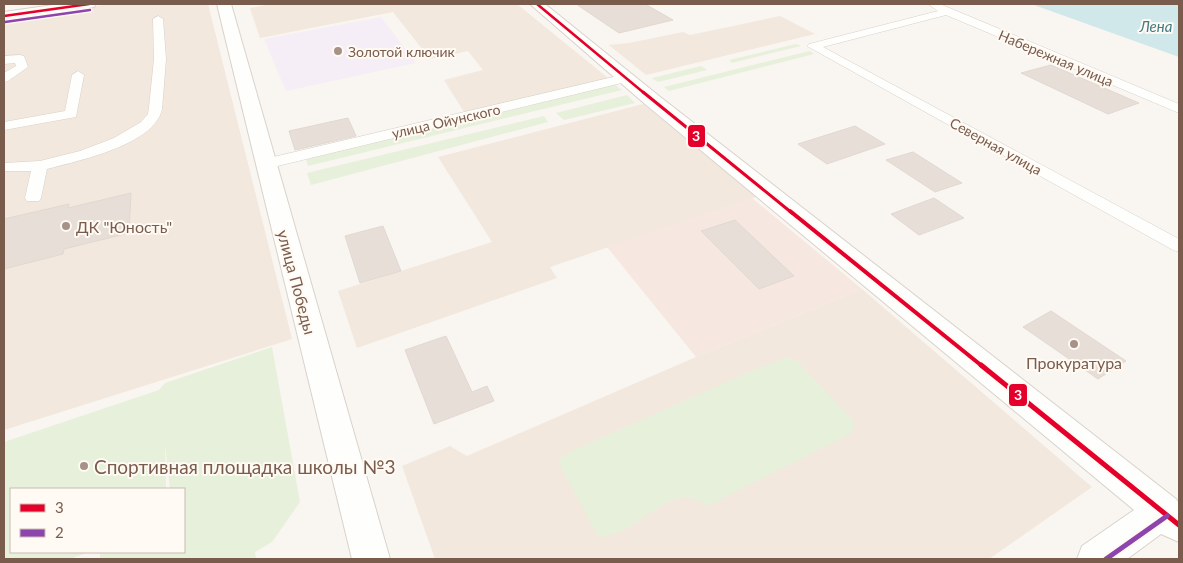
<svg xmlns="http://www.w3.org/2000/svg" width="1183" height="563" font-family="Lato,sans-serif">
<rect width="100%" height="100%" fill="#f9f5f0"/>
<g fill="#f2e8de">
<path d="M 110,4 L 208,4 L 292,339 L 4,430 L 4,19 Z"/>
<path d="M 272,4 L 517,4 L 608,78 L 464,112 L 444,80 L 483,70 L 468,51 L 430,59 L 393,12 L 260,38 L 250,8 Z"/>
<path d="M 780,16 L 815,34 L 646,75 L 609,45 L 629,43 L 683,32 L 690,35 Z"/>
<path d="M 643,104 L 756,197 L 550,267 L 557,278 L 357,348 L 338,291 L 492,242 L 438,157 Z"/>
<path d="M 862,289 L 1092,487 L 989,559 L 435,559 L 402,466 L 450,446 L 467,456 L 696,357 Z"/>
</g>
<path fill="#f6e8e1" d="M 752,198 L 862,289 L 696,357 L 607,247 Z"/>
<path fill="#f6eef6" d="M 381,17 L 416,63 L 286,91 L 264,39 Z"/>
<g fill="#e7f0db">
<path d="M 796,44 L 801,46 L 732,63 L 729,60 Z"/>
<path d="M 810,51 L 814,54 L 669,91 L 664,87 Z"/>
<path d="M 701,66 L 707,70 L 658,82 L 652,78 Z"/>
<path d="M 614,84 L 622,90 L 308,166 L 305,156 Z"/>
<path d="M 627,95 L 635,103 L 564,120 L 556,113 Z"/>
<path d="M 544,116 L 548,122 L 311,185 L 307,173 Z"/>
<path d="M 272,347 L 300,502 L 272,542 L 255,552 L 256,559 L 100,559 L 100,552 L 184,552 L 184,489 L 170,489 L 165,445 L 166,489 L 11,489 L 11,552 L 89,552 L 70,559 L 4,559 L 4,442 L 159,390 L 165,383 Z"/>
<path d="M 787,357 L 797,361 L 853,420 L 854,427 L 850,434 L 708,506 C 703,504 696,499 690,498 C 659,494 631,539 598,536 L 558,462 L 565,454 L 733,379 Z"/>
</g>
<path fill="#d0e8ea" d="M 1031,4 L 1179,4 L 1179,57 L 1034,5 Z"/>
<g fill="#e6ded7" stroke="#e2d8d2">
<path d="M 576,4 L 645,4 L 673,20 L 619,33 Z"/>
<path d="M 1051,65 L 1139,103 L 1108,114 L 1021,73 Z"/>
<path d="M 348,118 L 356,136 L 295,150 L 289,131 Z"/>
<path d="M 855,126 L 885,144 L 827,164 L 798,144 Z"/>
<path d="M 913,152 L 962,183 L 935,192 L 886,160 Z"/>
<path d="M 131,193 L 129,233 L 64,249 L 63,254 L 4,269 L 4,219 L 69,204 L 68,208 Z"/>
<path d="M 934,198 L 964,218 L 919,235 L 891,214 Z"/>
<path d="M 735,220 L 794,276 L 759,289 L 701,231 Z"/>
<path d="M 383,226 L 401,271 L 360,283 L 345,236 Z"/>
<path d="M 1051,311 L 1126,361 L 1098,379 L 1023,327 Z"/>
<path d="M 446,336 L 472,392 L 487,386 L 494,401 L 434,424 L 405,350 Z"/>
</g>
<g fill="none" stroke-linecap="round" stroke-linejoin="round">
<g stroke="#d7d1cb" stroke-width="1">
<g id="minor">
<path d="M 928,4 L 940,4 L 1179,104 L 1179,113 L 946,15 L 823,47 L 1179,239 L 1179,252 L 1173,250 L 807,46 L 809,44 L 938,11 Z"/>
<path d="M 158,16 L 163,19 L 166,59 L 162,109 C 155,145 77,161 47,169 L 41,198 L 39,201 L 27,201 L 25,198 L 31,171 L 4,171 L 4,163 L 40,161 L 80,151 L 114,138 L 141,122 L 148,114 L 149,107 L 154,59 L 153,19 Z"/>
<path d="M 20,55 L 24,56 L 28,67 L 8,81 L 4,82 L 4,73 L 16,66 L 15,63 L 4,64 L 4,56 Z"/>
<path d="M 78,71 L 84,75 L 76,117 L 4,130 L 4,122 L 65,111 L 72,75 Z"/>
<path d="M 626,74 L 630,75 L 632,78 L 630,81 L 265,169 L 260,167 L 257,164 L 260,161 L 265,159 Z"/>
</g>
</g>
<g stroke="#d9d2cb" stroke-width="2">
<g id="secondary">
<path d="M 60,4 L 96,4 L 94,7 L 89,8 L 4,20 L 4,12 Z"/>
<path d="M 217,4 L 231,4 L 390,559 L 352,559 Z"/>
<path d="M 530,4 L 545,4 L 659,96 L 1176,499 L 1179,503 L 1179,542 L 1161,534 L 1127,559 L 1077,559 L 1082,546 L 1134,510 L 645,104 Z"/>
</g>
</g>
<use href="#minor" fill="#fefefd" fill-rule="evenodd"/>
<use href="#secondary" fill="#fefefd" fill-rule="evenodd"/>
<g stroke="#fffaf3" stroke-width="5">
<g id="bus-1-far3">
<path d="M 537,4 L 644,93"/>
<path d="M 4,16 L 89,4"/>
</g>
</g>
<g stroke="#fffaf3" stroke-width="6">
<path id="bus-1-far2" d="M 643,92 L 792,213"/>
</g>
<g stroke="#fffaf3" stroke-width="8">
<path id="bus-1-far1" d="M 790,211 L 982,366"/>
</g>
<g stroke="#fffaf3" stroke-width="9">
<path id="bus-1" d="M 981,365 L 1179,525"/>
</g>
<g stroke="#fffaf3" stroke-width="5">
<path id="bus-2-far1" d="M 5,22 L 90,10"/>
</g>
<g stroke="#fffaf3" stroke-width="9">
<path id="bus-2" d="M 1106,559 L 1167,516"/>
</g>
<use href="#bus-1-far3" stroke="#e4002b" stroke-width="2.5"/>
<use href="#bus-1-far2" stroke="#e4002b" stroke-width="3"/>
<use href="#bus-1-far1" stroke="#e4002b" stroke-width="4"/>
<use href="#bus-1" stroke="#e4002b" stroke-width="5"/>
<use href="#bus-2-far1" stroke="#8e44ad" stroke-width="2.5"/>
<use href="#bus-2" stroke="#8e44ad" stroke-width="5"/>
</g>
<g fill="#a69286" stroke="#fffaf3" stroke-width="2">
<circle cx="338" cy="51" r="5"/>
<circle cx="66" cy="226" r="5"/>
<circle cx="1074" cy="344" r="5"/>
<circle cx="84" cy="466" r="5"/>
</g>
<g text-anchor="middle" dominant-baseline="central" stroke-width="4" stroke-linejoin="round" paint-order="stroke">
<g font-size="14" fill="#7a5c4d" stroke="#fffaf3" text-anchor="start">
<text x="348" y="51">Золотой ключик</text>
</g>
<g font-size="14" fill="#7a5c4d" stroke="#fffaf3">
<text transform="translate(1056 58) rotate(23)">Набережная улица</text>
<text transform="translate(446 121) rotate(-13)">улица Ойунского</text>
<text transform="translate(996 146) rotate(29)">Северная улица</text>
</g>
<g font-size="15" font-style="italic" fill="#437c86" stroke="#fffaf3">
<text x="1156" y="26">Лена</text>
</g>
<g font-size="16" fill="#7a5c4d" stroke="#fffaf3" text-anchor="start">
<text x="76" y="226">ДК "Юность"</text>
<text x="1074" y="362" text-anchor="middle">Прокуратура</text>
</g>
<g font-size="16" fill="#7a5c4d" stroke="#fffaf3">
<text transform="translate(297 282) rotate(75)">улица Победы</text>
</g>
<g font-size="19" fill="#7a5c4d" stroke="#fffaf3" text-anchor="start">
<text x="94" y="466">Спортивная площадка школы №3</text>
</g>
</g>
<g stroke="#fffaf3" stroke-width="2">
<rect x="687" y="124" width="19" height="24" rx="5" fill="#e4002b"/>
<rect x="1008" y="383" width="20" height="24" rx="5" fill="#e4002b"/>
</g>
<g font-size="14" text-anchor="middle" font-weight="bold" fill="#fff">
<text x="696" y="141">3</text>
<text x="1018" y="400">3</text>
</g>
<rect width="1183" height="563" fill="none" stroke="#7a5c4d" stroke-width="10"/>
<rect x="10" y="488" width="175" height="65" fill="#fffaf3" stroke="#cabbb1"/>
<rect x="20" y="504" width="25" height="8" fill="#e4002b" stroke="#cabbb1"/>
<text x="55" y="513" font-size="15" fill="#7a5c4d">3</text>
<rect x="20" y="529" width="25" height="8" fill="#8e44ad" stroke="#cabbb1"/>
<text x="55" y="538" font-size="15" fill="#7a5c4d">2</text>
</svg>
